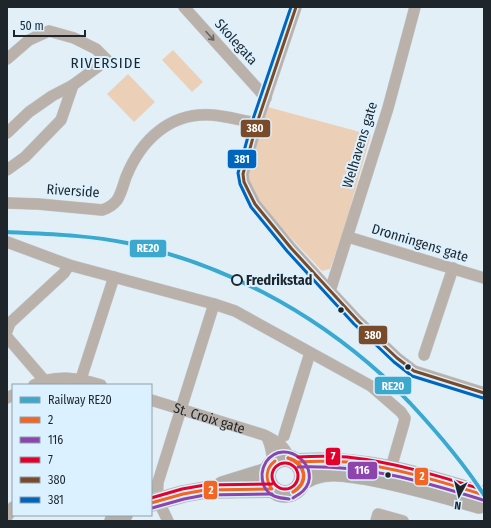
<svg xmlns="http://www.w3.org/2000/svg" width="491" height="528" font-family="'Fira Sans Condensed',sans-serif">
<rect width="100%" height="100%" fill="#e3eff7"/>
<g fill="#eccfb7">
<path d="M 173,50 L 203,82 L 192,92 L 162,60 Z"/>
<path d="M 128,74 L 155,102 L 134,122 L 107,94 Z"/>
<path d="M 264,106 L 371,135 L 342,236 L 330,269 L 322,271 L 260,205 L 245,171 Z"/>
</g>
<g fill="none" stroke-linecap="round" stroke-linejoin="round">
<g stroke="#c1cad1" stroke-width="12">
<g id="minor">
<path d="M 184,7 L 266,98"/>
<path d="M 296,7 L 257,123 L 245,167 L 243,174 L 244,182 L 255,204 L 291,248 L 330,291 L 358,321 L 397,358 L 414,371 L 484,393"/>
<path d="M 7,59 L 29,40 L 49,31 L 74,38 L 96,49 L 107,60 L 73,85 L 61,120 L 25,157 L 7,170"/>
<path d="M 7,133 L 29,112 L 52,96 L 73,85"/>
<path d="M 7,203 L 38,204 L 102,210 C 120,204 120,194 126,177 C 141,140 170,112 212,115 C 227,116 243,121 257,123"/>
<path d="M 348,237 L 484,278"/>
<path d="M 7,242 L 69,265 L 214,304 L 235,311 L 371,386 L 401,412 L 405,418 L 404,423 L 393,461"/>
<path d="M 330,291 L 388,108 L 415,7"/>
<path d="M 7,331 L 10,323 L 64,273 L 69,265"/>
<path d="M 7,337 L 44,380"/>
<path d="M 424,355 L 453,268"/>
<path d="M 34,385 C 56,374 78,378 101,385"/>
<path d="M 79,385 L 114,277"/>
<path d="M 7,398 L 13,395"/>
<path id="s1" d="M 151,400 L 264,435 C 276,441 284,445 289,458"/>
<path d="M 284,436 L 310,353"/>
<path d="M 267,437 C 271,446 273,453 272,463"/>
<path d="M 7,517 L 13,507"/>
<path d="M 168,521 L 157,498 L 158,482 L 214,304"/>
<path d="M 376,521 L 378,514 L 403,521"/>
</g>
</g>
<g stroke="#c1cad1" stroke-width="18">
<g id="highway">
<circle cx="285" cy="476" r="18"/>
<path d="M 298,462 C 364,457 422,476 484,495"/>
<path d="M 303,481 C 307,480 310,477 314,476 C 330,470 347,474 363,476 C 403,483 440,494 479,505"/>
<path d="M 222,485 L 261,473 L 267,472"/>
<path d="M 183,494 L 205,490 L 272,489"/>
<path d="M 113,521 L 124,515"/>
</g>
</g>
<use href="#minor" stroke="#bab1aa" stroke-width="11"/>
<use href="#highway" stroke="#b3aea8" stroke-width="17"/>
<g stroke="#c1cad1" stroke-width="18" stroke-linecap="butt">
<path id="highway-bridge" d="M 151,503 L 183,494"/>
</g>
<use href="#highway-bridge" stroke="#b3aea8" stroke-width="17"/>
<g stroke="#dbf1ff" stroke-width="6">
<g id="bus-1">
<path d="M 288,458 C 306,462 310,484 293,492"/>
<path d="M 288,458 C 306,465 309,481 293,492"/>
<path d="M 298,462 C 314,461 331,461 347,462 C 394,467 439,481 484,495"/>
<path d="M 271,488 C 265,478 266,468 275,461"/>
<path d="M 151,503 L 183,494 L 205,490 L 272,489"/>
</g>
</g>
<g stroke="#dbf1ff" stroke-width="6">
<g id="bus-2">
<path d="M 298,467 C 366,465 419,480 483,500"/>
<path d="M 289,499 C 279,498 269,497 264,486 C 261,478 261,470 266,462 C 285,435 325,469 303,491 C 300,494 296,496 293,498"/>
<path d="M 152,508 L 184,499 L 205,495 L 272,494"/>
</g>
</g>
<g stroke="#dbf1ff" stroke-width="6">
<g id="bus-3">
<path d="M 298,457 C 314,456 331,456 347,457 C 394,462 439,476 484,490"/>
<circle cx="285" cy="476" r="13"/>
<path d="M 151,498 L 182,489 L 205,485 L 272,484"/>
</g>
</g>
<g stroke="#dbf1ff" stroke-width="6">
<path id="bus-4" d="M 296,7 L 257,123 L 243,174 L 244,182 L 255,204 L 291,248 L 358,321 L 397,358 L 414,371 L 484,393"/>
</g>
<g stroke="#dbf1ff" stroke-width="6">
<path id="bus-5" d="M 291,7 L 252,122 L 238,173 L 240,184 L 251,207 L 287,251 L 354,324 L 394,362 L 412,376 L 483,398"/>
</g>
<use href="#bus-1" stroke="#f26522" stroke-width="3"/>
<use href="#bus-2" stroke="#8e44ad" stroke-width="3"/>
<use href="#bus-3" stroke="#e4002b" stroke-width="3"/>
<use href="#bus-4" stroke="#7a4b2a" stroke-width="3"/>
<use href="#bus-5" stroke="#0065bd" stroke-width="3"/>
<g stroke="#dbf1ff" stroke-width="7">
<path id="rail-1" d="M 7,232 C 47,234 88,235 127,243 C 223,264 310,310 382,375 C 392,384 401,394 410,403 C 437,432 463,462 484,495"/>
</g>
<use href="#rail-1" stroke="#3ca8cd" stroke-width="4"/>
</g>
<defs><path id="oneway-shaft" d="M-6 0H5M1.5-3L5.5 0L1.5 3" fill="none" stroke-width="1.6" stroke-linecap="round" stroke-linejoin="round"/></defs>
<use stroke="#646564" href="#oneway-shaft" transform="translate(210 36) rotate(48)"/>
<circle fill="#dbf1ff" stroke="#1e262b" stroke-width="2" cx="237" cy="280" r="5"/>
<g fill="#1e262b" stroke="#dbf1ff" stroke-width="1.5">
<circle cx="341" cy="310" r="3.5"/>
<circle cx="408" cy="367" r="3.5"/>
<circle cx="388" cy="475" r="3.5"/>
</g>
<g text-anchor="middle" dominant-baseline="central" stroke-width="4" stroke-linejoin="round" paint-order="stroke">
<g font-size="14" fill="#1e262b" stroke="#dbf1ff">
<text transform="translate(236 42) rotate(48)">Skolegata</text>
<text transform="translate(360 145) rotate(-73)">Welhavens gate</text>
<text transform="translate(73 191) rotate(4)">Riverside</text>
<text transform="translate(420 243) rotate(17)">Dronningens gate</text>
<text stroke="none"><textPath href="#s1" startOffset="61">St. Croix gate</textPath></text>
</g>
<g font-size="14" font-weight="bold" fill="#1e262b" stroke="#dbf1ff" text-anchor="start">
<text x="246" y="280">Fredrikstad</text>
</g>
<g font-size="15" letter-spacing="1" fill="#1e262b" stroke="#dbf1ff">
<text x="106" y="63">RIVERSIDE</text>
</g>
</g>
<g stroke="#dbf1ff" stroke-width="1.5">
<rect x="240" y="119" width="31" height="19" rx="4" fill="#7a4b2a"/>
<rect x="227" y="149" width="30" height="20" rx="4" fill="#0065bd"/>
<rect x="129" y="239" width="38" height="19" rx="4" fill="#3ca8cd"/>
<rect x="358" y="325" width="30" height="20" rx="4" fill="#7a4b2a"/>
<rect x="374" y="376" width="38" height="19" rx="4" fill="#3ca8cd"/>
<rect x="325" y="447" width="16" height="19" rx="4" fill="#e4002b"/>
<rect x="347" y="461" width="31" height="19" rx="4" fill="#8e44ad"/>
<rect x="414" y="467" width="15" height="19" rx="4" fill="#f26522"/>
<rect x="203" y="480" width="15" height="20" rx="4" fill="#f26522"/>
</g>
<g font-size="11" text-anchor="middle" font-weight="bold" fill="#fff">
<text x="255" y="132">380</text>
<text x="242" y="163">381</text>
<text x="148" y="252">RE20</text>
<text x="373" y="339">380</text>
<text x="393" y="390">RE20</text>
<text x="333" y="460">7</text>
<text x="362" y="474">116</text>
<text x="422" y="480">2</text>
<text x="211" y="494">2</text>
</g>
<rect width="491" height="528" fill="none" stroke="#1e262b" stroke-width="16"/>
<rect x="12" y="384" width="140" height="132" fill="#dbf1ff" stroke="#8fa0aa"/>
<rect x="20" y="397" width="20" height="6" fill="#3ca8cd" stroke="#8fa0aa"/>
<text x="48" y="404" font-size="12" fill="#1e262b">Railway RE20</text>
<rect x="20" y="417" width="20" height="6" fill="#f26522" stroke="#8fa0aa"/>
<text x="48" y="424" font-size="12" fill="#1e262b">2</text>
<rect x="20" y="437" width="20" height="6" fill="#8e44ad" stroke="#8fa0aa"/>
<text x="48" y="444" font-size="12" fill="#1e262b">116</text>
<rect x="20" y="457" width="20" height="6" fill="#e4002b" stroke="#8fa0aa"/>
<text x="48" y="464" font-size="12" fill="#1e262b">7</text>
<rect x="20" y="477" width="20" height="6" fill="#7a4b2a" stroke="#8fa0aa"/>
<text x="48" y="484" font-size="12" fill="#1e262b">380</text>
<rect x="20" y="497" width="20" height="6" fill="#0065bd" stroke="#8fa0aa"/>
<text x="48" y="504" font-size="12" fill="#1e262b">381</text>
<g transform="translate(459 496) rotate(187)" stroke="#dbf1ff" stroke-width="3" paint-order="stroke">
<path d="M0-3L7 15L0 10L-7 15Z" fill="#1e262b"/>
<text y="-6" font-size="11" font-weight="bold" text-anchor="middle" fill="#1e262b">N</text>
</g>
<path d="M14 30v6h71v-6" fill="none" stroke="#1e262b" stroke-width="2"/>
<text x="20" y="30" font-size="12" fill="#1e262b" stroke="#dbf1ff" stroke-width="3" paint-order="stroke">50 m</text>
</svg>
